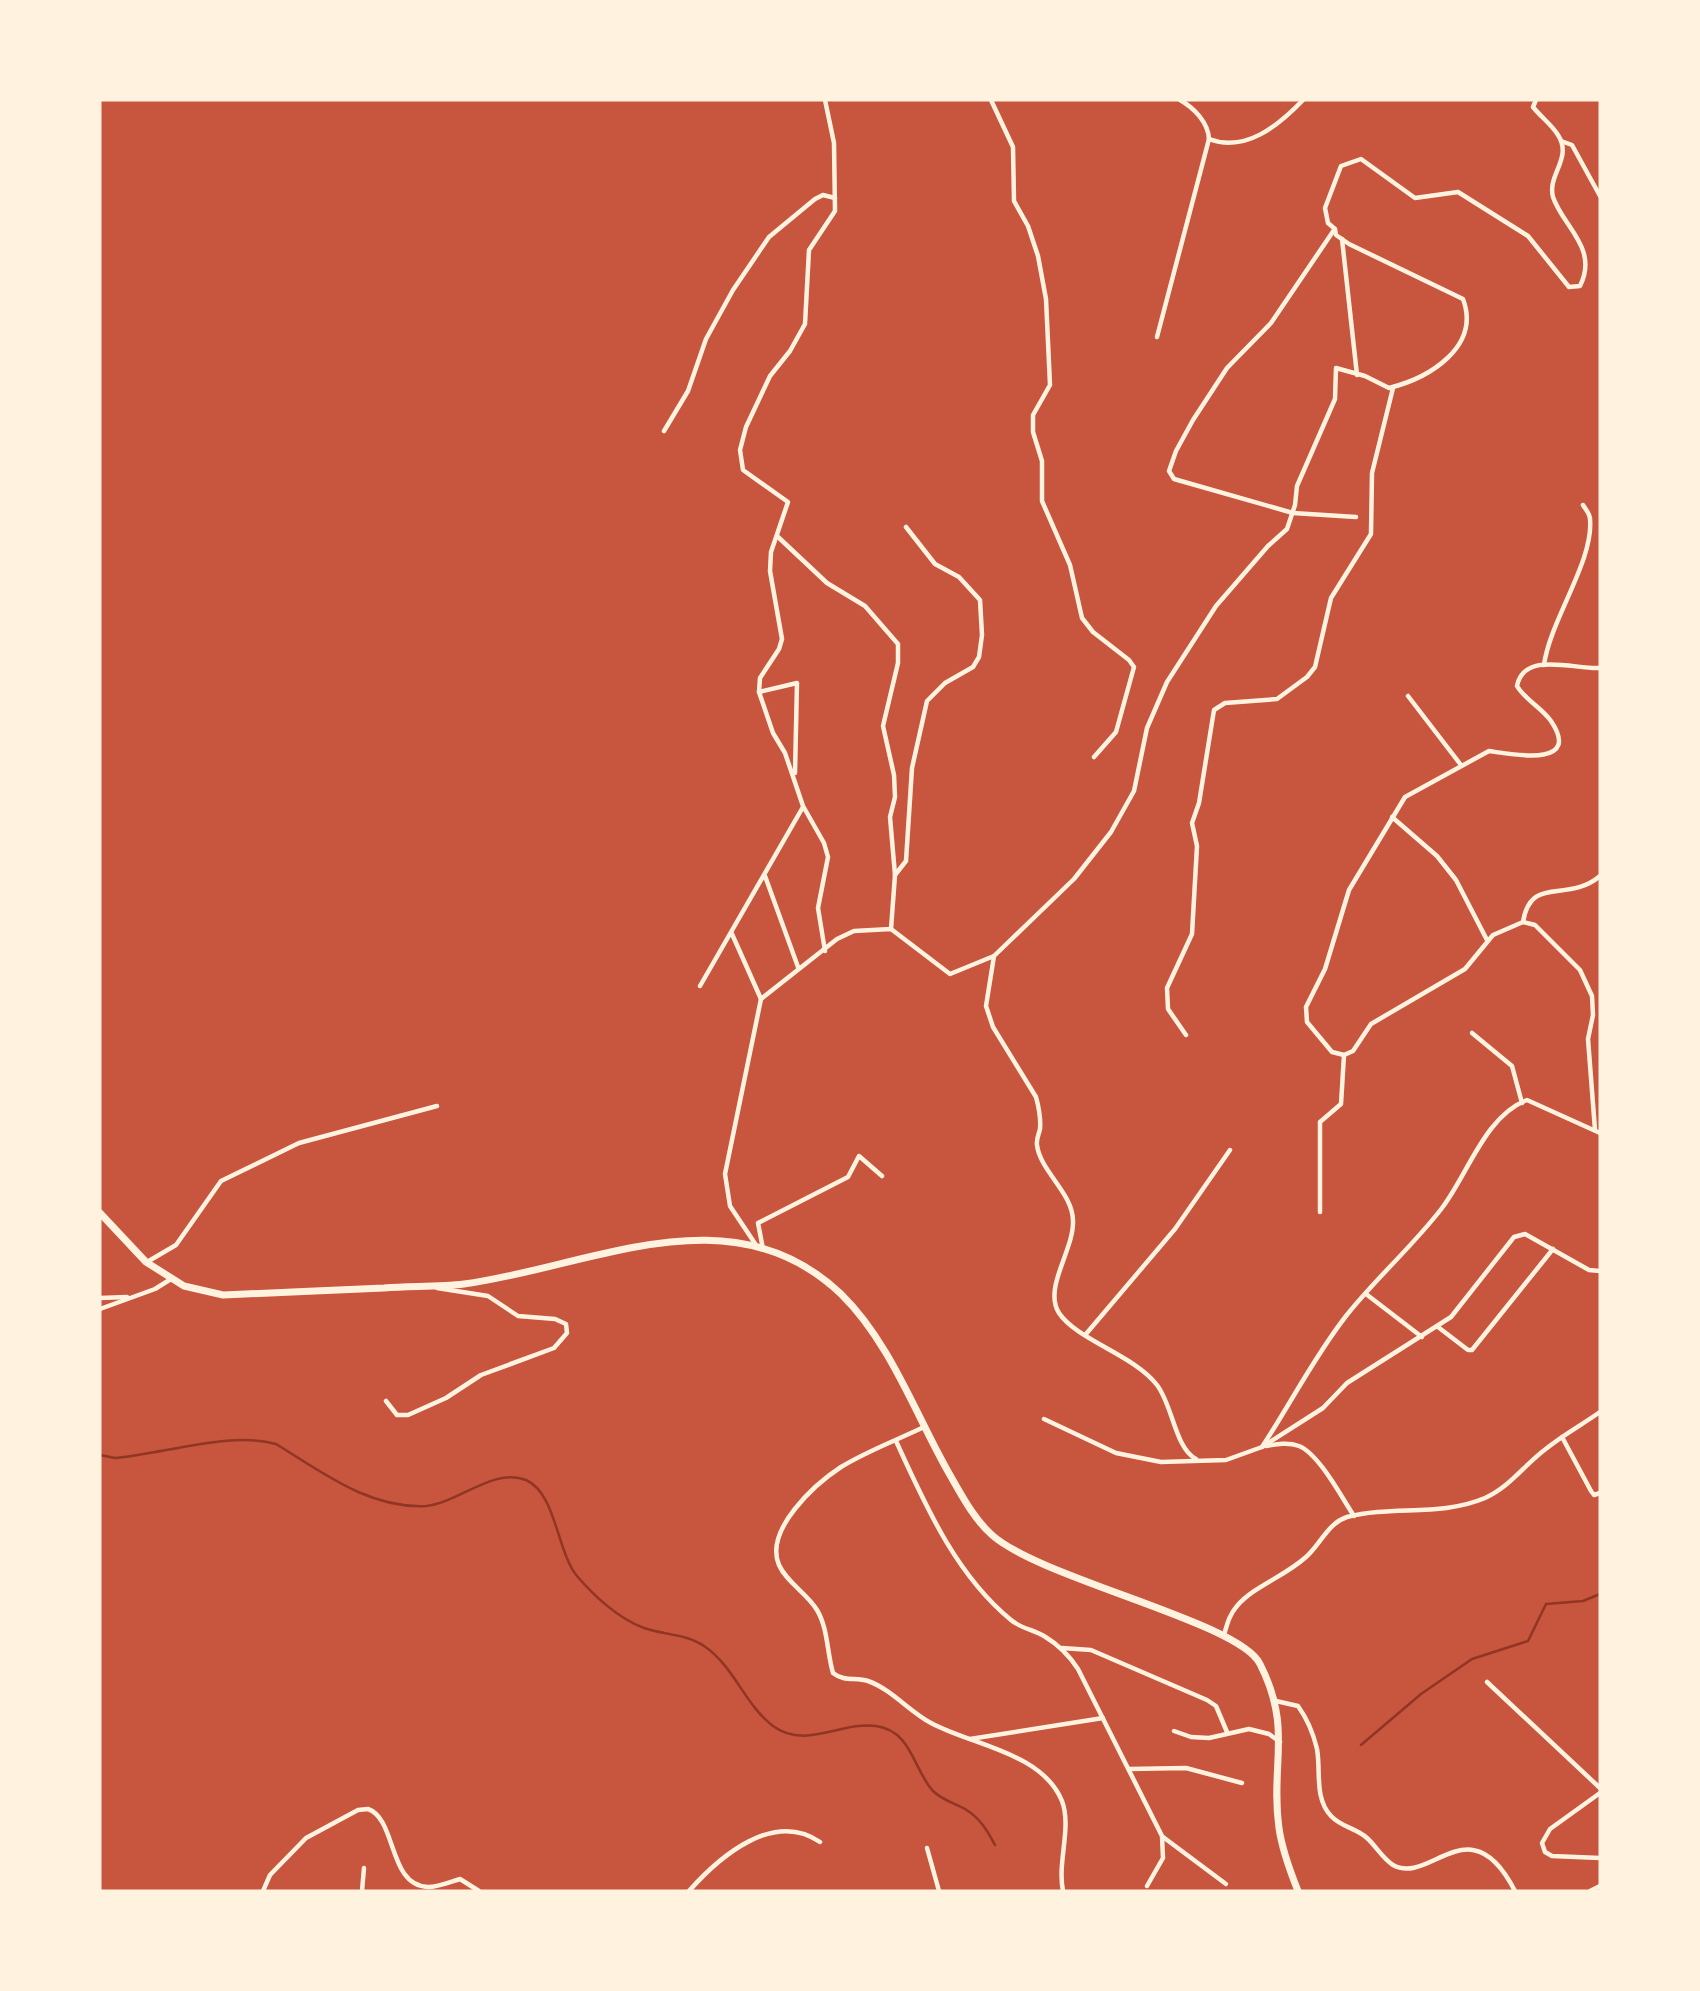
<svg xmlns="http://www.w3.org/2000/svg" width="1700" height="1991" font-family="'DejaVu Sans',sans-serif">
<rect width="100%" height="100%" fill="#c8553d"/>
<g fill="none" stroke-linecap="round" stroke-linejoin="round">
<g stroke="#8f3625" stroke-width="2.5">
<path d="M 100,1455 L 115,1458 C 164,1454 230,1431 276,1444 C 322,1472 369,1509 426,1506 C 458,1503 494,1467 526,1480 C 556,1493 557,1552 577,1576 C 594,1596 619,1619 644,1628 C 664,1635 687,1634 704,1646 C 734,1666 745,1705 773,1726 C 805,1750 842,1721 876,1726 C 912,1731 913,1769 933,1791 C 942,1800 954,1803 965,1809 C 980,1818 987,1830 995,1845"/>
<path d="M 1361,1745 L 1421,1694 L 1472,1659 L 1528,1641 L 1546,1604 L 1583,1601 L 1600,1594"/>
</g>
<g stroke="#fff3e0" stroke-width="4.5">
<path d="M 825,100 L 834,143 L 835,211 L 809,250 L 805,324 L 790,351 L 770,376 L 746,427 L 740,450 L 743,470 L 788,502 L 771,552 L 770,571 L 782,639 L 779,649 L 760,678 L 759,692 L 773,733 L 785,753 L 803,806 L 824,843 L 828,857 L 818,908 L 825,951"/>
<path d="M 991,100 L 1013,147 L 1014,201 L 1028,226 L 1038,256 L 1046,299 L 1050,385 L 1033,415 L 1033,432 L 1042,461 L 1042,501 L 1070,565 L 1082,618 L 1093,632 L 1129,660 L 1134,667 L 1116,732 L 1094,757"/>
<path d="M 1209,139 C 1246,153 1279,125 1303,100"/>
<path d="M 1561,141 L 1572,145 L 1600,196"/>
<path d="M 1334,230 L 1271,323 L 1227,368 L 1193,420 L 1176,451 L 1169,471 L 1174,479 L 1293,513 L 1356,517"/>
<path d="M 1342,239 L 1357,375"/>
<path d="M 1157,337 L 1209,139 C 1208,122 1194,108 1180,100"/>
<path d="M 664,431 L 688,391 L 706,339 L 733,290 L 769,237 L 815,199 L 823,195 L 835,198"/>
<path d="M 777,536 L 827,583 L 865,606 L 898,644 L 898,663 L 883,726 L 894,775 L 895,797 L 890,817 L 895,875 L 891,929"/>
<path d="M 1544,665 C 1550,620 1594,561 1590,519 C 1590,514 1586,510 1583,505"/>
<path d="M 759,692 L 797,683 L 795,773"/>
<path d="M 1408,696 L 1461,765"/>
<path d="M 1392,817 L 1437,856 L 1456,880 L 1487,940"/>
<path d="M 895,875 L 906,861 L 912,768 L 927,701 L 945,683 L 973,667 L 979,657 L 982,635 L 980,600 L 959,577 L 935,564 L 906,527"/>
<path d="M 765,876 L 798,967"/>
<path d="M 1523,922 C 1531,874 1567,904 1600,876"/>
<path d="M 732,934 L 761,999"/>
<path d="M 994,956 L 986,1006 L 993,1027 L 1036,1097 C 1039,1108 1041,1118 1040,1129 C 1039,1134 1036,1139 1037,1145 C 1040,1171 1073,1193 1073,1221 C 1074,1250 1043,1288 1059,1313 C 1077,1340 1134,1355 1157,1385 C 1173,1406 1175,1448 1196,1459"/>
<path d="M 700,986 L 803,807"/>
<path d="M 1472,1033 L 1512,1066 L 1522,1103"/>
<path d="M 1186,1035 L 1168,1009 L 1167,988 L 1192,934 L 1197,846 L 1192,823 L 1199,803 L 1214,710 L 1225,703 L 1277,699 L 1307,677 L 1315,667 L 1331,598 L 1371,534 L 1372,473 L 1393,388"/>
<path d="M 1595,1130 L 1588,1039 L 1593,1015 L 1592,996 L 1580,970 L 1535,925 L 1523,922 L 1493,935 L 1465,969 L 1371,1024 L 1353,1051 L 1344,1055 L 1332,1052 L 1307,1022 L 1306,1007 L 1325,969 L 1349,890 L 1405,797 L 1489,751 C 1510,754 1583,769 1551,721 C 1541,707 1525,700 1517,686 C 1524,650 1576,670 1600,668"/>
<path d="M 1320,1212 L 1320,1122 L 1341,1104 L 1344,1055"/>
<path d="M 756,1245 L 730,1206 L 725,1174 L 761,999 L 837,939 L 854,931 L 891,929 L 950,974 L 994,956 L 1074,879 L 1111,832 L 1134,791 L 1147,728 L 1167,682 L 1216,606 L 1268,546 L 1287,529 L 1295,505 L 1297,486 L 1335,399 L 1336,368 L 1365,376 L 1389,388 C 1429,378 1481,347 1463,299 L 1349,244 L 1336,235 L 1335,229 L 1328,223 L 1325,208 L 1341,166 L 1361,159 L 1415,198 L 1458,192 L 1528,236 L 1569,287 L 1580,286 C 1599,248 1563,227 1553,197 C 1547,175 1573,158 1558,135 C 1552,125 1541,117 1533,107 L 1536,100"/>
<path d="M 763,1249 L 758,1223 L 848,1177 L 859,1156 L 882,1176"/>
<path d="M 147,1262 L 176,1245 L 221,1181 L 299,1143 L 437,1106"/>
<path d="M 1366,1294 L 1422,1337"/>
<path d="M 100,1298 L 127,1297"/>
<path d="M 100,1309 L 155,1289 L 171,1279"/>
<path d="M 1438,1327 L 1468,1350 L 1472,1350 L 1553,1249"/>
<path d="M 1086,1334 L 1175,1229 L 1230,1150"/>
<path d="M 386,1401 L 397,1415 L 408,1415 L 446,1398 L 481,1375 L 554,1348 L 567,1333 L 566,1324 L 555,1319 L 518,1316 L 488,1296 L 437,1288"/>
<path d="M 1044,1419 L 1116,1453 L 1161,1462 L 1226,1460 L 1262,1447 L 1323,1408 L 1347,1383 L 1451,1317 L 1514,1237 L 1525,1234 L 1589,1270 L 1600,1271"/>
<path d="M 924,1427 C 897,1440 867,1451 841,1467 C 815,1484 764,1530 779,1565 C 787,1583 807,1593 817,1610 C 828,1628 827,1653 833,1673 C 844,1682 856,1677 868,1681 C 891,1689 910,1712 931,1723 C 971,1745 1042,1752 1062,1801 C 1072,1828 1057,1862 1063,1891"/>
<path d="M 1562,1437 L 1591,1491 L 1594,1495 L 1600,1493"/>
<path d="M 896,1441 C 925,1504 955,1574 1011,1620 C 1020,1628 1034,1630 1044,1636 C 1059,1645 1069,1655 1078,1669 L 1162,1836 L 1163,1858 L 1147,1886"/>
<path d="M 1266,1446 C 1277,1444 1288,1442 1299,1446 C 1319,1454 1342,1498 1354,1516"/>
<path d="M 1262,1447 C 1291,1403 1314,1357 1346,1316 C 1376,1278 1413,1246 1442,1208 C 1468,1174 1485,1116 1527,1100 L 1600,1133"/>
<path d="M 1224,1635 C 1227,1625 1229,1615 1237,1606 C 1254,1586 1284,1577 1306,1557 C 1320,1545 1328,1523 1347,1517 C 1393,1505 1440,1517 1485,1498 C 1510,1487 1525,1464 1547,1448 C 1563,1435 1583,1424 1600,1412"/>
<path d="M 1062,1648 L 1091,1650 L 1207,1700 L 1216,1706 L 1227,1732"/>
<path d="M 1487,1682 L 1600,1788"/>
<path d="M 1276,1701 L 1298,1706 C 1308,1720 1313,1732 1317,1749 C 1321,1771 1314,1798 1331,1816 C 1341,1827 1356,1828 1367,1838 C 1376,1846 1382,1858 1393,1865 C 1430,1886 1470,1803 1515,1891"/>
<path d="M 1174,1731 L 1191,1737 L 1209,1738 L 1249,1729 L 1269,1734 L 1280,1742"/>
<path d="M 970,1739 L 1103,1718"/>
<path d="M 1129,1769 L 1186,1768 L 1242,1783"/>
<path d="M 1600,1793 L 1550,1829 L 1542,1843 L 1545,1852 L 1552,1856 L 1600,1858"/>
<path d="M 1163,1837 L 1226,1884"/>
<path d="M 927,1848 L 939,1891"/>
<path d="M 263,1891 L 270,1875 L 306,1838 L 358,1810 L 368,1809 C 397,1819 388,1886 428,1887 C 438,1887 450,1882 460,1879 L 479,1891"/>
<path d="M 362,1891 L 364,1868"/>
<path d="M 689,1891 C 720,1856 774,1810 820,1842"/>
<path d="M 1590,1891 L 1600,1886"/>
</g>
<path stroke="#fff3e0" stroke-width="7" d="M 100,1213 L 146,1262 L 184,1286 L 223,1295 C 277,1293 330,1290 384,1288 C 410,1286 438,1287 464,1284 C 591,1267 731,1189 841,1294 C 891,1343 916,1416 950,1475 C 962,1496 974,1519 992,1535 C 1041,1579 1240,1622 1260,1664 C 1293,1729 1270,1764 1279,1828 C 1282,1850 1290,1871 1298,1891"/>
</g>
<rect width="1700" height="1991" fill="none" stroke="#fff3e0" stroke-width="203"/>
</svg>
